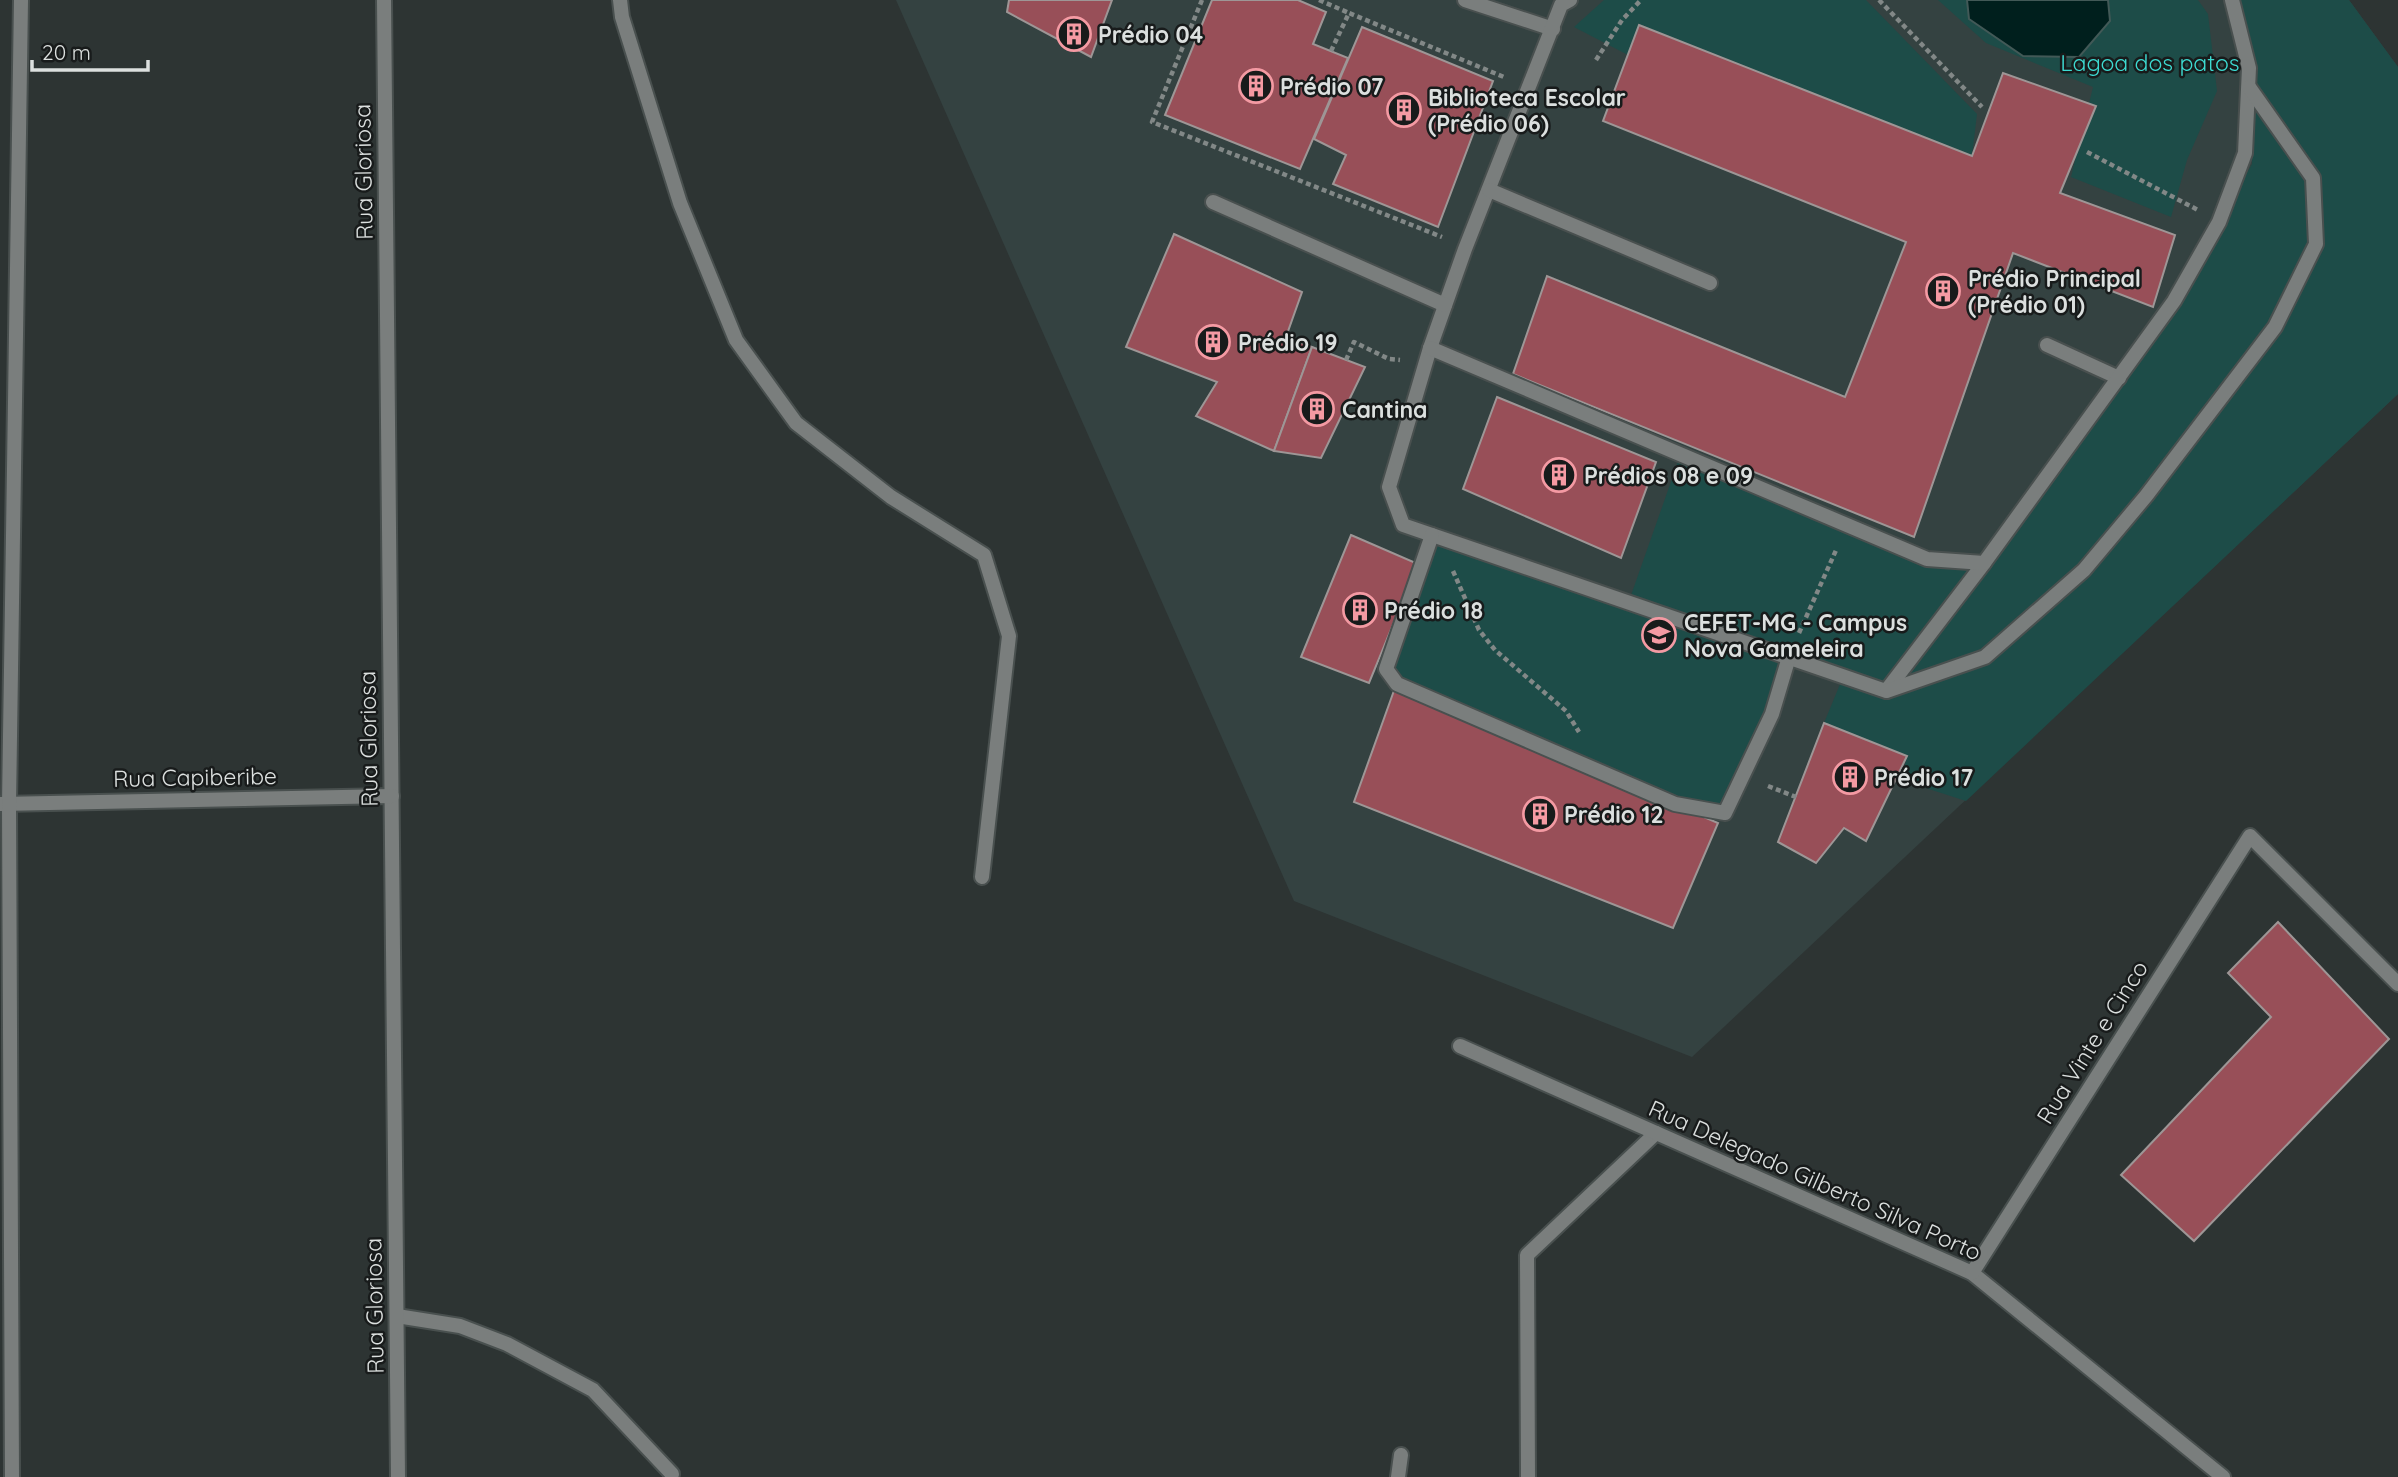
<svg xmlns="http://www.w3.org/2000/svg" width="2398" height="1477" font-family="Quicksand,sans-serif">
<rect width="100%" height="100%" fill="#2d3433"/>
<path fill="#344241" d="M 896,0 L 2349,0 L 2398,67 L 2398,394 L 1692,1057 L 1294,901 Z"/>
<g fill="#1d4c48">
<path d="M 1604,0 L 1866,0 L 1977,114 L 1972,156 L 1640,25 L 1628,55 L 1574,27 Z"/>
<path d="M 1938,0 L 2198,0 L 2208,14 L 2217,91 L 2187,160 L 2171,217 L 2071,177 L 2093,87 L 1986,43 Z"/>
<path d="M 2240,0 L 2349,0 L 2398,67 L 2398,394 L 1966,801 L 1901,780 L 1907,756 L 1824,723 L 1843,677 L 1885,693 L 1984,563 L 2219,222 L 2252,164 L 2254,68 Z"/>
<path d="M 1680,456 L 1927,561 L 1981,564 L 1885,690 L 1629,601 Z"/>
<path d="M 1432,535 L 1788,657 L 1725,812 L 1675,803 L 1398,684 L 1387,669 Z"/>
</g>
<path fill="#001f1d" stroke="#425957" stroke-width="2" d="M 1967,0 L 2108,0 L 2110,21 L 2079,57 L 2023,56 L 1969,19 Z"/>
<g fill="#984f58" stroke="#9e9696" stroke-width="2">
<path d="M 1009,0 L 1112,0 L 1091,57 L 1007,12 Z"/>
<path d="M 1212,0 L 1298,0 L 1326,12 L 1313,44 L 1348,58 L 1300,169 L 1165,115 Z"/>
<path d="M 1639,25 L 1972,156 L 2003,73 L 2096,106 L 2060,193 L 2175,235 L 2153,307 L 2013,253 L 1914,537 L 1513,374 L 1547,276 L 1845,397 L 1906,242 L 1603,121 Z"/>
<path d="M 1362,27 L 1493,81 L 1438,227 L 1333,184 L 1346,155 L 1314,139 Z"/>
<path d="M 1174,234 L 1302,292 L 1286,337 L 1312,347 L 1274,451 L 1196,416 L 1217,382 L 1126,347 Z"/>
<path d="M 1312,347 L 1365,367 L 1321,458 L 1274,451 Z"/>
<path d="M 1497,397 L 1656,462 L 1621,558 L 1463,489 Z"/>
<path d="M 1351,535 L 1418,564 L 1369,683 L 1301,657 Z"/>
<path d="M 1396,685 L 1718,823 L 1673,928 L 1354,802 Z"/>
<path d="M 1824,723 L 1907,756 L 1866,841 L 1844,828 L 1816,863 L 1778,842 Z"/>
<path d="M 2278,922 L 2389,1039 L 2194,1241 L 2121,1175 L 2271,1017 L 2228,973 Z"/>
</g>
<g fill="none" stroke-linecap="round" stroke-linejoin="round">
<g stroke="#49504f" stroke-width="18">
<g id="service">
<path d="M 620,0 L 622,17 L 680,203 L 736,340 L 796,423 L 891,497 L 984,555 L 1009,636 L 982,877"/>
<path d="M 1465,0 L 1553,29"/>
<path d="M 1570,0 L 1561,5 L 1465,249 L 1430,348 L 1389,487 L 1403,525 L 1886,691 L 1984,563"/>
<path d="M 1489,190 L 1710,283"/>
<path d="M 1213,202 L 1445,305"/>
<path d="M 2047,345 L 2119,378"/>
<path d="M 1430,348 L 1927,559 L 1984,563 L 2174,301 L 2219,222 L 2245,153 L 2249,68 L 2232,0"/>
<path d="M 1432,535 L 1386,669 L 1397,684 L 1675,804 L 1725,813 L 1772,714 L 1789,657"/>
<path d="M 1887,691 L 1985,657 L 2084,570 L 2146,496 L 2275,327 L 2316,244 L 2313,178 L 2249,87"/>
<path d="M 397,1316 L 460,1326 L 507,1344 L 593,1390 L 672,1474"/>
<path d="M 1398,1477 L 1401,1455"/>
<path d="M 1528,1477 L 1527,1255 L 1656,1133"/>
</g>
</g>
<g stroke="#49504f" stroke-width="18">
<g id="minor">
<path d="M 384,0 L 398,1477"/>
<path d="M 1,804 L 392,796"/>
<path d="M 1460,1046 L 1972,1273 L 2223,1477"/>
<path d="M 1972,1273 L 2250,836 L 2398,984"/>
<path d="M 12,1477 L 9,804 L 21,0"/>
</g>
</g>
<g stroke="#828887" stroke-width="4.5" stroke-dasharray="5 3.5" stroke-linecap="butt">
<path d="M 1202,0 L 1152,122 L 1442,237"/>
<path d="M 1319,0 L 1349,13"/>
<path d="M 1879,0 L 1982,107"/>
<path d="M 1331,51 L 1349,13 L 1504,77"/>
<path d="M 1596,60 L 1622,20 L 1641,0"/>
<path d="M 2087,152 L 2198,210"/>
<path d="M 1346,360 L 1354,342 L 1389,359 L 1400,360"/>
<path d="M 1453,571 L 1479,630 L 1495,650 L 1566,711 L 1579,732"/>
<path d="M 1799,633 L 1837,548"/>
<path d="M 1768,786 L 1796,797"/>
</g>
<use href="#service" stroke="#7a7e7d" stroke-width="14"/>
<use href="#minor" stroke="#7a7e7d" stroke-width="14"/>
</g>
<defs>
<g id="building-ring" transform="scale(1.75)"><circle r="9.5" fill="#181b1b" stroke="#f49aa3" stroke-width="1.5"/><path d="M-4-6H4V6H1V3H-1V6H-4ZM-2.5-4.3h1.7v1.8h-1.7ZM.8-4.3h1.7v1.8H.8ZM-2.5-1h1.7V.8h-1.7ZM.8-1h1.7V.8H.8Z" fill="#f49aa3"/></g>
<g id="university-ring" transform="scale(1.75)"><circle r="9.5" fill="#181b1b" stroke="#f49aa3" stroke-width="1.5"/><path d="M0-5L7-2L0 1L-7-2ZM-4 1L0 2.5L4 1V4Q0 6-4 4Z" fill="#f49aa3"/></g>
</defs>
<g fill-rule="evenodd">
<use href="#building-ring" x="1074" y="34"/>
<use href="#building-ring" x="1256" y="86"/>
<use href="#building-ring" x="1404" y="110"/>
<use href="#building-ring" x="1943" y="291"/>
<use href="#building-ring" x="1213" y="342"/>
<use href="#building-ring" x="1317" y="409"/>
<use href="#building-ring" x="1559" y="475"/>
<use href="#building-ring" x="1360" y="610"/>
<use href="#university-ring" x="1659" y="635"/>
<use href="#building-ring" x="1850" y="777"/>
<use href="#building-ring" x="1540" y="814"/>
</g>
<g text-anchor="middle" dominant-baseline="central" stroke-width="5" stroke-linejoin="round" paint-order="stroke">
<g font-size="23" font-weight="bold" fill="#dce0df" stroke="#181b1b" text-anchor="start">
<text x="1098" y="34">Prédio 04</text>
<text x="1280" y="86">Prédio 07</text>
<text x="1428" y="97">Biblioteca Escolar<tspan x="1428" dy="26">(Prédio 06)</tspan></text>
<text x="1968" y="278">Prédio Principal<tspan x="1968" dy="26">(Prédio 01)</tspan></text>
<text x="1238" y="342">Prédio 19</text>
<text x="1342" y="409">Cantina</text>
<text x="1584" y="475">Prédios 08 e 09</text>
<text x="1384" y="610">Prédio 18</text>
<text x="1684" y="622">CEFET-MG - Campus<tspan x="1684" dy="26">Nova Gameleira</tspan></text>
<text x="1874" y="777">Prédio 17</text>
<text x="1564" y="814">Prédio 12</text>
</g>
<g font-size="23" fill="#3ddbd2" stroke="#181b1b">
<text x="2150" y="62">Lagoa dos patos</text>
</g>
<g font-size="23" fill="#dce0df" stroke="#181b1b">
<text transform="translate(363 172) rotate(-91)">Rua Gloriosa</text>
<text transform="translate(368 739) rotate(-91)">Rua Gloriosa</text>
<text transform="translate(195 777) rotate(-1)">Rua Capiberibe</text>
<text transform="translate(2092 1042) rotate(-58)">Rua Vinte e Cinco</text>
<text transform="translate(1815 1180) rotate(24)">Rua Delegado Gilberto Silva Porto</text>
<text transform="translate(374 1306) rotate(-91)">Rua Gloriosa</text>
</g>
</g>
<path d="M32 60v10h116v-10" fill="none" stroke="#dce0df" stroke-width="3.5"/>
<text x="42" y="60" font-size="21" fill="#dce0df" stroke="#181b1b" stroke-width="5" paint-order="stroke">20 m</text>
</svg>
